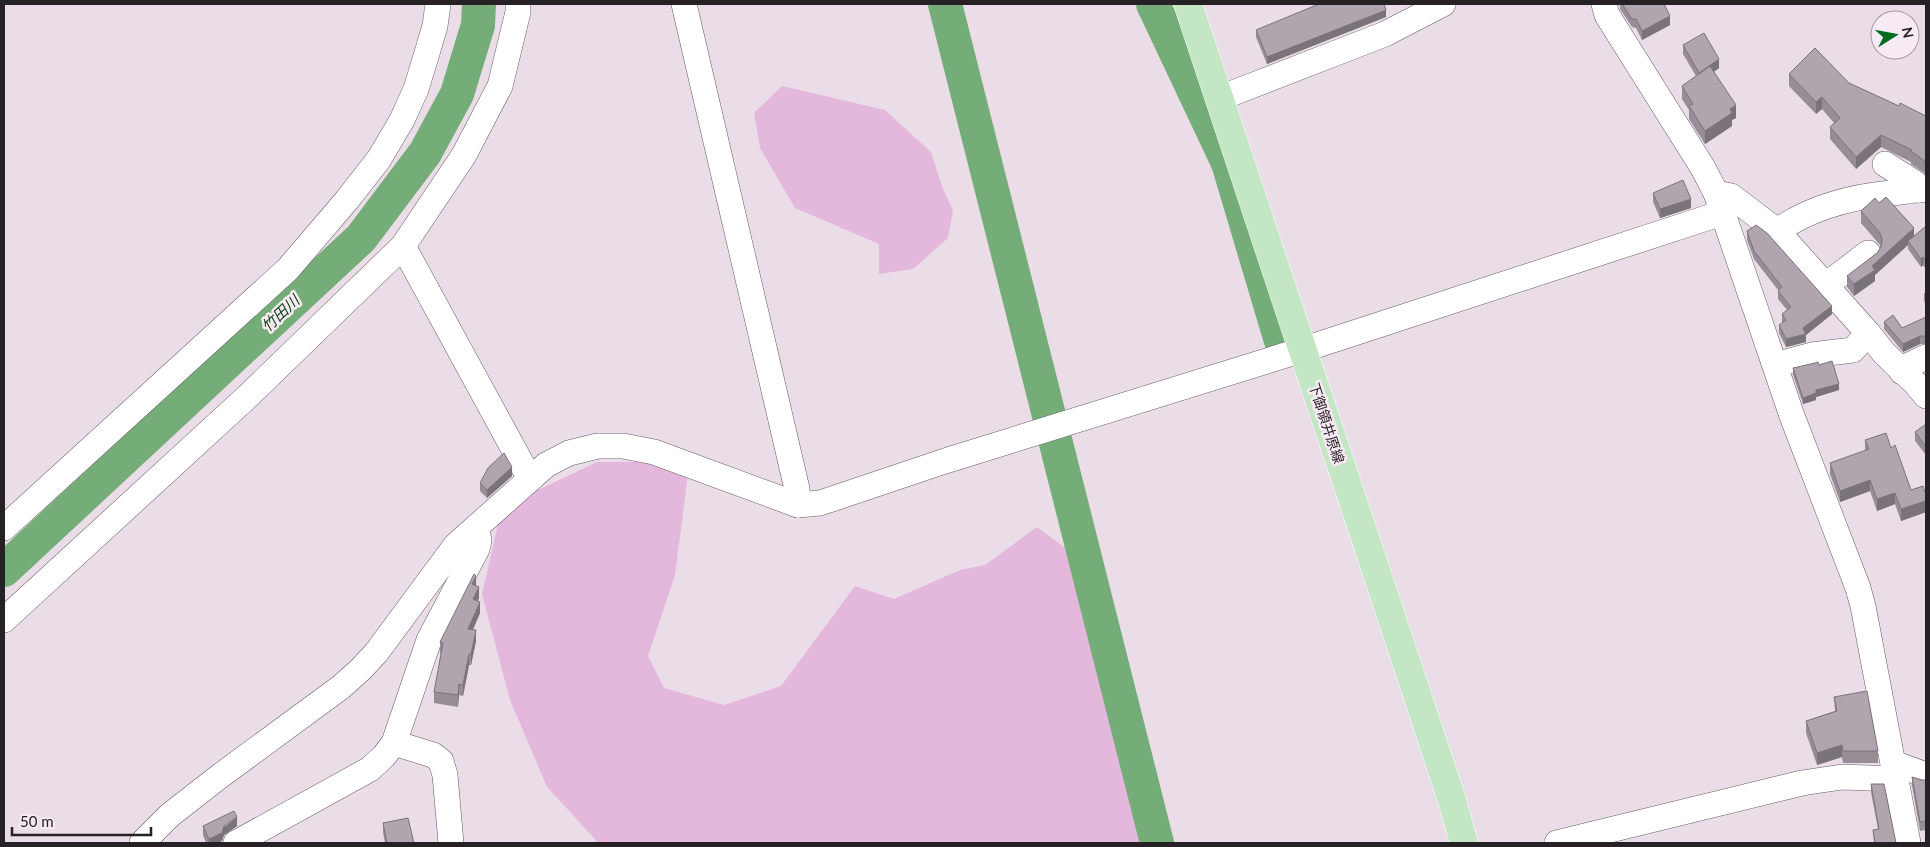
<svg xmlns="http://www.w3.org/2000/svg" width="1930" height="847" font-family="Lato,'Noto Sans JP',sans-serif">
<rect width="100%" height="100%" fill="#eadde7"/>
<g fill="#e3b8dc">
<path d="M 782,86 L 885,110 L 931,152 L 943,189 L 953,210 L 948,238 L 913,269 L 879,274 L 879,244 L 795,208 L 760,148 L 754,113 Z"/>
<path d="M 597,462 L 651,462 L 688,474 L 675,575 L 648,656 L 664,688 L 724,705 L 781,686 L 855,586 L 894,599 L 960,570 L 985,565 L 1037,527 L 1072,553 L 1145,843 L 597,843 L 594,838 L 547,787 L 510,700 L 482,594 L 498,524 L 536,491 Z"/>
</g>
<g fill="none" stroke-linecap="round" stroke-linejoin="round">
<g stroke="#75ad78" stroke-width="34">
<path d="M 945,4 L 1157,843"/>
<path d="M 1153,4 L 1228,163 L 1281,341"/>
<path d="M 4,570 L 361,238 L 425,153 L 457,94 L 478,25 L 479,4"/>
</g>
<g stroke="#675c65" stroke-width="26">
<g id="minor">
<path d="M 684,4 L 797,489 L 798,505"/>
<path d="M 1604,4 L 1607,15 L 1703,168 L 1716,193 L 1792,416 L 1858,588 L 1863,606 L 1908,843"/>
<path d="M 1220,98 L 1385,34 L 1443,4"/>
<path d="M 1885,164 L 1915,183 L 1919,190"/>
<path d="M 1716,193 L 1731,196 L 1777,231 L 1868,333 L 1884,353 L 1916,384 L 1926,396"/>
<path d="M 1777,231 C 1811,207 1850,197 1891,193 C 1903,192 1915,189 1926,190"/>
<path d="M 403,246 L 530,479"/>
<path d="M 1826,285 L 1868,253"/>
<path d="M 1775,365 L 1812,355 L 1853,350 L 1868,333"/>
<path d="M 1902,372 L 1909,365 L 1926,357"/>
<path d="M 4,528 L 288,269 L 347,200 L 379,159 L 402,120 L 416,89 L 427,53 L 435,26 L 438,4"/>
<path d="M 4,620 L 247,397 L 403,246 L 464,155 L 500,86 L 518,12 L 518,4"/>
<path d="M 394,743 L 433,755 L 441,761 L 445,775 L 451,843"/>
<path d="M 1893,763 L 1926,775"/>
<path d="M 142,843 L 170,815 L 220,776 L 341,687 L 360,670 L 376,653 L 456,545 L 546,465 L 569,453 L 598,446 L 623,446 L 654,452 L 798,505 L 820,503 L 945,461 L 1302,350 L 1722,213"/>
<path d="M 236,843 L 370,769 L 384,756 L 394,743 L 429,640 L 477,549 L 479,540 L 476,528"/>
<path d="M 1557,843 L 1802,783 L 1842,777 L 1896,779"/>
</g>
</g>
<g stroke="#fff" stroke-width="29">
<path id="major" d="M 1188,4 L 1452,800 L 1464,843"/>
</g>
<use href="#minor" stroke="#fff" stroke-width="25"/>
<use href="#major" stroke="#c3e6c4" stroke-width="28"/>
</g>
<g fill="#978d96">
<path d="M 1620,4 L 1664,4 L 1670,25 L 1642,40 L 1636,28 L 1632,27 L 1620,9 Z"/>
<path d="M 1386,17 L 1267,64 L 1256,37 L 1256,30 Z"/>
<path d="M 1683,45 L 1719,68 L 1714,72 L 1736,118 L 1732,120 L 1732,126 L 1705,144 L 1689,119 L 1689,110 L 1682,99 L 1682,86 L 1696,76 L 1683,54 Z"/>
<path d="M 1789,74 L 1849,83 L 1899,106 L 1926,116 L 1926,174 L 1911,164 L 1911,162 L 1881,147 L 1856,169 L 1830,139 L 1830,127 L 1834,123 L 1822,109 L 1816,114 L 1789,86 Z"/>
<path d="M 1653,193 L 1691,208 L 1660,218 L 1653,202 Z"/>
<path d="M 1879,203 L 1914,236 L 1926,226 L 1926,269 L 1923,265 L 1921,267 L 1908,249 L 1908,245 L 1875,275 L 1875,281 L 1854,296 L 1847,287 L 1847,276 L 1877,253 L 1881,248 L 1880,245 L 1861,223 L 1861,211 Z"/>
<path d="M 1747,231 L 1832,314 L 1806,335 L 1806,342 L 1786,347 L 1779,333 L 1779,325 L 1782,323 L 1782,314 L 1787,310 L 1778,299 L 1778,290 L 1754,259 L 1747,240 Z"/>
<path d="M 1926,292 L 1926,305 L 1924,301 L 1924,293 Z"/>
<path d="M 1926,317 L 1926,344 L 1920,344 L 1903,352 L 1884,329 L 1884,322 L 1902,328 Z"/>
<path d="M 1819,365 L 1839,390 L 1816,397 L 1816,400 L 1803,404 L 1793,375 L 1793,368 Z"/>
<path d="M 1926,424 L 1926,455 L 1915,441 L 1915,432 Z"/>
<path d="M 1865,440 L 1891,448 L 1911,490 L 1926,501 L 1926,512 L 1901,521 L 1895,504 L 1877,511 L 1870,491 L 1840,502 L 1830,474 L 1830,463 L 1865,451 Z"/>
<path d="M 512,476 L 487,498 L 480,491 L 480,483 Z"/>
<path d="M 476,586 L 479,598 L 478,601 L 480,613 L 473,630 L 476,641 L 471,665 L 469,665 L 463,696 L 459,695 L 458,707 L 434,703 L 434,692 L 441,654 L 440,653 L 440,642 Z"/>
<path d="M 1834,697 L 1878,751 L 1878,763 L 1843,763 L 1842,757 L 1817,765 L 1806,733 L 1806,721 L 1835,711 Z"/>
<path d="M 1912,777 L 1922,780 L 1926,780 L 1926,830 L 1920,831 L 1912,785 Z"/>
<path d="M 1871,784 L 1896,843 L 1874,843 L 1873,830 L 1878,829 L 1871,792 Z"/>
<path d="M 383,823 L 414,843 L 385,843 L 383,832 Z"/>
<path d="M 203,826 L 237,826 L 224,835 L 222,841 L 218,843 L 206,843 L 203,835 Z"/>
</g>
<g fill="#7b737a">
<path d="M 1386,10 L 1386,17 L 1267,64 L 1267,57 Z"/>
<path d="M 1670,16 L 1670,25 L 1642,40 L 1642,31 Z"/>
<path d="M 1719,59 L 1719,68 L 1699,82 L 1699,73 Z"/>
<path d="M 1822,97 L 1822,109 L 1816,114 L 1816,102 Z"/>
<path d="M 1736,105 L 1736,118 L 1732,120 L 1732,126 L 1705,144 L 1705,131 L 1730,109 Z"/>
<path d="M 1881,135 L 1881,147 L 1856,169 L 1856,157 Z"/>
<path d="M 1691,199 L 1691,208 L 1660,218 L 1660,209 Z"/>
<path d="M 1914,228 L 1914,239 L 1908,241 L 1908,245 L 1875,275 L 1875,281 L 1854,296 L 1854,284 L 1872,266 Z"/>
<path d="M 1923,257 L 1923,265 L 1921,267 L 1921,259 Z"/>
<path d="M 1832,306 L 1832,314 L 1806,335 L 1806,342 L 1786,347 L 1786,339 L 1803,328 Z"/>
<path d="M 1920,336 L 1920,344 L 1903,352 L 1903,344 Z"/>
<path d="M 1839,384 L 1839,390 L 1816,397 L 1816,400 L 1803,404 L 1803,398 L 1816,390 Z"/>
<path d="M 512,467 L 512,476 L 487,498 L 487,490 Z"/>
<path d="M 1870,480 L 1870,491 L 1840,502 L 1840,491 Z"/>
<path d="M 1895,493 L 1895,504 L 1877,511 L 1877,499 Z"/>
<path d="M 1926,501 L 1926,512 L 1901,521 L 1901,509 Z"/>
<path d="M 476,576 L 476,587 L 472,584 Z"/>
<path d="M 479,587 L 479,598 L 473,610 L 473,599 Z"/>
<path d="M 480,602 L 480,613 L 468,640 L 468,629 Z"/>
<path d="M 476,630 L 476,641 L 471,665 L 471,654 Z"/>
<path d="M 469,654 L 469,665 L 463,696 L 463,685 Z"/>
<path d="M 459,684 L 459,695 L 458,707 L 458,695 Z"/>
<path d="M 1842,745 L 1842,757 L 1817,765 L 1817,753 Z"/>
<path d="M 237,817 L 237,826 L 224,835 L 222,841 L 218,843 L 209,843 L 209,839 Z"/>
</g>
<g fill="#b0a4ae" stroke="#7b737a">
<path d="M 1319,4 L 1384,4 L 1386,10 L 1267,57 L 1256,30 Z"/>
<path d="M 1622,4 L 1664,4 L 1670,16 L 1642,31 L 1636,19 L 1632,19 Z"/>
<path d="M 1704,33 L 1719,59 L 1699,73 L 1683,45 Z"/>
<path d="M 1815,48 L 1849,83 L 1899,106 L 1900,103 L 1926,116 L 1926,162 L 1911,151 L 1912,150 L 1881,135 L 1856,157 L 1830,127 L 1840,118 L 1822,97 L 1816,102 L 1789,74 Z"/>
<path d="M 1710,66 L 1736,105 L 1730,109 L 1732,113 L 1705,131 L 1689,106 L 1693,104 L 1682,86 Z"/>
<path d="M 1683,180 L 1691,199 L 1660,209 L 1653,193 Z"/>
<path d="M 1886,197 L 1914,228 L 1872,266 L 1875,270 L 1854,284 L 1847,276 L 1877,253 L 1881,247 L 1882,240 L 1880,233 L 1861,211 L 1875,198 L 1879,203 Z"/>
<path d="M 1756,225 L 1767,233 L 1832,306 L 1803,328 L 1806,334 L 1786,339 L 1779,325 L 1786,320 L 1782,314 L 1791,307 L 1778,291 L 1782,287 L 1754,251 L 1747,231 Z"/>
<path d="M 1926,226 L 1926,261 L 1923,257 L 1921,259 L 1908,241 Z"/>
<path d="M 1893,315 L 1902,328 L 1926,317 L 1926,336 L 1920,336 L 1903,344 L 1884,322 Z"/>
<path d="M 1832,361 L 1839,384 L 1816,390 L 1816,393 L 1803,398 L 1793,368 L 1815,363 L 1818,362 L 1819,365 Z"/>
<path d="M 1926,424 L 1926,447 L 1915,432 Z"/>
<path d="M 1886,433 L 1891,448 L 1895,445 L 1911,490 L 1923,486 L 1926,495 L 1926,501 L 1901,509 L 1895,493 L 1877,499 L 1870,480 L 1840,491 L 1830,463 L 1869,449 L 1865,440 Z"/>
<path d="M 504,453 L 512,467 L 487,490 L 480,483 L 488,468 Z"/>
<path d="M 474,574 L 476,576 L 472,584 L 479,587 L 473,599 L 480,602 L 468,629 L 476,630 L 471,654 L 469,654 L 463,685 L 459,684 L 458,695 L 434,692 L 443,643 L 440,642 Z"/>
<path d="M 1867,691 L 1878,751 L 1843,751 L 1842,745 L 1817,753 L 1806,721 L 1837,711 L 1834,697 Z"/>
<path d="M 1912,777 L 1922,780 L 1926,780 L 1926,821 L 1920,822 Z"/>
<path d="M 1871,784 L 1884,784 L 1896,843 L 1875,843 L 1873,830 L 1879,829 Z"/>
<path d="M 234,811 L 237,817 L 224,826 L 222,833 L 209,839 L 203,826 Z"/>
<path d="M 408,818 L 414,843 L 387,843 L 383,823 Z"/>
</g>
<g text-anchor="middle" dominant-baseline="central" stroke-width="5" stroke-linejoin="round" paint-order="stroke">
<g font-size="14" fill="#252125" stroke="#f7eaf5">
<text transform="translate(1327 423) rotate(72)">下御領井原線</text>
</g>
<g font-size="15" font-style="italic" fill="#003f0c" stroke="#f7eaf5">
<text transform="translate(280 313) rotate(-43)">竹田川</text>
</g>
</g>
<rect width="1930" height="847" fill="none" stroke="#252125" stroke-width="10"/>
<g transform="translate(1895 35) rotate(79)"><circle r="24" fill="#f7eaf5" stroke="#a39aa2"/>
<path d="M0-4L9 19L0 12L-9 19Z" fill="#006c1c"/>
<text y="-8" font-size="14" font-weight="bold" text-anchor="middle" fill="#252125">N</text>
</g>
<path d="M12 827v8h139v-8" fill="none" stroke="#252125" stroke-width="2.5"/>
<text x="20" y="827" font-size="15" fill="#252125" stroke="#f7eaf5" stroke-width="4" paint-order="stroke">50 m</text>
</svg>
